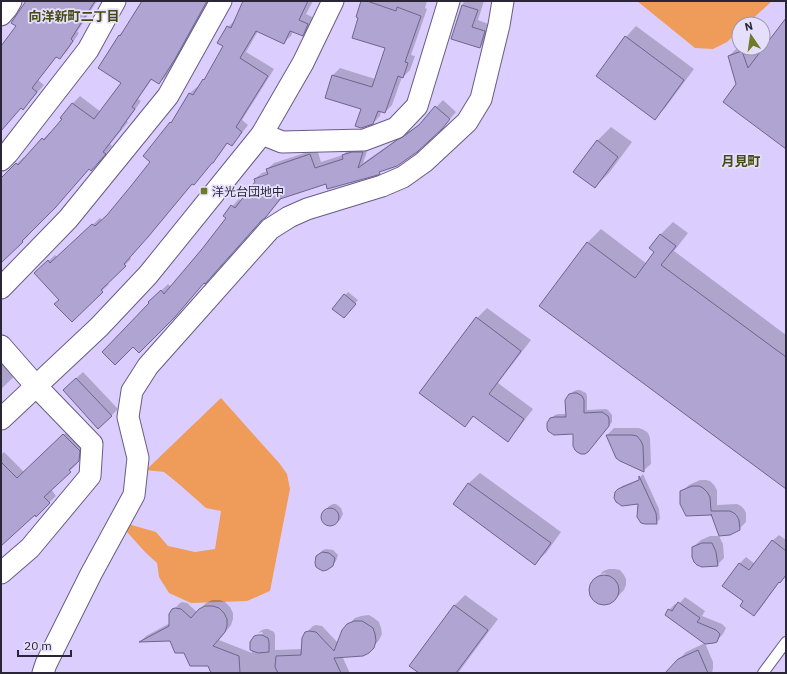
<svg xmlns="http://www.w3.org/2000/svg" width="787" height="674" font-family="'IBM Plex Sans','Noto Sans JP',sans-serif">
<rect width="100%" height="100%" fill="#dbcefe"/>
<g fill="#ef9b59">
<path d="M 637,1 L 772,1 L 747,24 L 739,24 L 739,31 L 727,42 L 713,49 L 695,48 Z"/>
<path d="M 221,398 L 280,464 L 287,474 L 290,489 L 270,591 L 247,601 L 191,603 L 169,593 L 159,577 L 157,563 L 145,552 L 127,532 L 128,524 L 156,532 L 168,546 L 195,552 L 215,549 L 221,511 L 206,508 L 180,485 L 164,472 L 146,470 Z"/>
</g>
<g fill="#0003" fill-rule="evenodd">
<path d="M 28,1 L 97,1 L 77,32 L 79,33 L 67,51 L 60,58 L 57,56 L 38,80 L 44,85 L 30,101 L 21,107 L 1,130 L 1,48 L 17,26 Z"/>
<path d="M 143,1 L 209,1 L 182,51 L 166,76 L 159,83 L 152,79 L 138,99 L 141,101 L 127,121 L 128,122 L 110,144 L 112,146 L 98,163 L 91,170 L 89,168 L 28,234 L 29,235 L 1,262 L 1,179 L 24,157 L 25,158 L 50,132 L 51,133 L 63,119 L 62,118 L 73,103 L 80,96 L 101,112 L 123,83 L 100,68 L 119,35 L 126,29 Z"/>
<path d="M 244,1 L 313,1 L 306,14 L 314,18 L 309,29 L 302,35 L 293,31 L 291,36 L 284,42 L 258,31 L 246,52 L 274,69 L 242,120 L 248,125 L 238,138 L 232,145 L 228,142 L 219,155 L 193,183 L 156,227 L 130,257 L 131,259 L 107,283 L 109,284 L 72,320 L 60,300 L 42,267 L 55,255 L 57,257 L 100,218 L 102,220 L 110,213 L 152,161 L 144,156 L 174,120 L 190,93 L 197,87 L 199,88 L 203,80 L 208,75 L 224,46 L 228,27 L 235,20 Z"/>
<path d="M 362,1 L 427,1 L 425,8 L 427,9 L 411,55 L 415,56 L 410,70 L 403,77 L 402,77 L 392,105 L 385,112 L 381,111 L 380,116 L 373,123 L 362,109 L 326,97 L 333,75 L 340,68 L 375,79 L 386,48 Z"/>
<path d="M 464,1 L 484,1 L 478,20 L 491,25 L 487,40 L 480,47 L 452,38 Z"/>
<path d="M 786,19 L 786,143 L 737,84 L 729,56 L 739,46 L 739,48 L 760,48 L 761,52 Z"/>
<path d="M 636,26 L 694,69 L 665,108 L 655,118 L 626,37 Z"/>
<path d="M 443,100 L 456,112 L 442,128 L 383,169 L 379,173 L 326,183 L 282,198 L 272,210 L 262,219 L 204,282 L 187,302 L 187,303 L 139,352 L 150,302 L 168,284 L 171,287 L 227,218 L 224,215 L 239,199 L 241,201 L 256,182 L 255,179 L 262,173 L 268,171 L 267,169 L 274,163 L 317,149 L 321,162 L 343,155 L 349,149 L 369,146 L 363,163 L 405,134 L 412,130 L 424,120 ZM 272,172 L 273,174 L 260,178 L 260,176 Z"/>
<path d="M 611,127 L 632,142 L 609,173 L 595,187 L 597,141 Z"/>
<path d="M 673,222 L 688,233 L 674,251 L 786,335 L 786,487 L 588,242 L 601,229 L 647,264 L 656,252 L 660,235 Z"/>
<path d="M 348,292 L 358,300 L 347,314 L 345,295 Z"/>
<path d="M 487,308 L 531,340 L 498,383 L 533,409 L 517,430 L 507,440 L 474,416 L 465,425 L 477,318 Z"/>
<path d="M 1,360 L 20,371 L 1,389 Z"/>
<path d="M 83,372 L 118,409 L 111,416 L 71,383 Z"/>
<path d="M 577,390 L 580,390 L 586,393 L 587,396 L 587,410 L 606,409 L 608,410 L 612,415 L 612,422 L 591,448 L 574,432 L 551,419 L 555,415 L 558,414 L 567,414 L 570,395 L 574,391 Z"/>
<path d="M 71,428 L 85,453 L 75,463 L 77,464 L 51,489 L 56,496 L 36,515 L 35,514 L 1,542 L 1,455 L 4,452 L 24,472 Z"/>
<path d="M 614,428 L 639,428 L 644,430 L 648,433 L 650,438 L 651,464 L 644,470 L 620,461 L 617,457 L 607,435 Z"/>
<path d="M 480,473 L 561,532 L 546,553 L 535,563 L 454,504 L 469,483 Z"/>
<path d="M 643,474 L 659,509 L 660,519 L 656,523 L 639,503 L 616,492 L 622,486 L 640,479 L 640,477 Z"/>
<path d="M 700,480 L 706,480 L 710,481 L 714,485 L 717,490 L 717,505 L 737,504 L 741,506 L 744,509 L 746,513 L 746,522 L 739,529 L 712,513 L 681,492 L 689,485 Z"/>
<path d="M 333,504 L 336,504 L 341,508 L 343,514 L 340,520 L 336,523 L 329,525 L 323,522 L 322,515 L 326,510 L 329,506 Z"/>
<path d="M 779,535 L 786,540 L 786,576 L 780,581 L 760,609 L 754,615 L 745,601 L 723,585 L 740,563 L 746,557 L 755,564 L 772,541 Z"/>
<path d="M 710,536 L 719,536 L 723,544 L 724,558 L 717,565 L 693,547 L 701,540 Z"/>
<path d="M 326,549 L 333,550 L 338,555 L 336,561 L 330,568 L 317,557 L 323,550 Z"/>
<path d="M 609,569 L 615,569 L 620,570 L 624,575 L 626,579 L 626,585 L 624,590 L 613,601 L 608,604 L 602,605 L 596,602 L 592,599 L 590,593 L 590,588 L 592,583 L 596,579 L 606,574 L 605,573 L 600,575 L 603,571 Z"/>
<path d="M 465,595 L 498,619 L 458,673 L 420,673 L 410,665 L 455,605 Z"/>
<path d="M 685,597 L 705,611 L 702,616 L 722,624 L 726,628 L 723,634 L 716,641 L 669,610 L 675,604 L 678,605 Z"/>
<path d="M 212,600 L 220,600 L 225,602 L 230,607 L 233,613 L 233,619 L 231,625 L 219,640 L 252,653 L 251,642 L 256,635 L 256,636 L 263,634 L 262,632 L 258,633 L 262,630 L 265,629 L 268,629 L 274,632 L 275,635 L 275,650 L 302,649 L 306,633 L 313,626 L 316,625 L 322,626 L 338,643 L 348,625 L 355,618 L 361,616 L 369,615 L 374,618 L 379,622 L 381,628 L 382,634 L 379,640 L 369,652 L 342,656 L 349,671 L 349,673 L 212,673 L 209,665 L 185,652 L 171,640 L 141,641 L 146,636 L 170,623 L 173,610 L 180,603 L 182,602 L 187,603 L 197,612 L 206,603 Z"/>
<path d="M 705,643 L 713,662 L 713,668 L 712,673 L 671,673 L 671,667 L 686,652 Z"/>
</g>
<g fill="#b0a4d2" stroke="#6f648e">
<path d="M 26,1 L 95,1 L 71,39 L 73,41 L 60,59 L 56,57 L 32,88 L 37,92 L 23,110 L 21,108 L 1,131 L 1,46 L 16,26 L 11,23 Z"/>
<path d="M 142,1 L 207,1 L 175,59 L 159,84 L 151,79 L 132,107 L 135,109 L 121,128 L 121,129 L 103,152 L 106,154 L 91,171 L 89,169 L 55,208 L 22,241 L 23,242 L 1,263 L 1,178 L 16,163 L 18,165 L 42,138 L 44,140 L 62,119 L 60,118 L 72,103 L 94,119 L 121,83 L 98,68 L 119,35 L 120,36 Z"/>
<path d="M 243,1 L 308,1 L 299,20 L 308,24 L 303,36 L 290,31 L 284,44 L 256,31 L 240,58 L 268,76 L 236,127 L 242,132 L 232,146 L 227,143 L 213,163 L 212,163 L 194,185 L 192,184 L 148,237 L 124,264 L 126,266 L 101,290 L 103,292 L 72,322 L 54,304 L 59,300 L 34,273 L 48,260 L 50,263 L 92,224 L 95,226 L 107,215 L 131,186 L 150,162 L 143,156 L 170,122 L 171,123 L 189,93 L 193,95 L 203,79 L 204,80 L 223,46 L 217,43 L 227,26 L 231,28 Z"/>
<path d="M 361,1 L 367,1 L 396,11 L 397,7 L 421,16 L 405,62 L 408,63 L 403,78 L 398,76 L 385,113 L 378,111 L 373,124 L 361,128 L 355,126 L 361,109 L 325,98 L 332,75 L 372,87 L 385,48 L 352,38 L 358,18 L 356,17 Z"/>
<path d="M 462,5 L 478,10 L 472,27 L 485,31 L 480,48 L 451,39 Z"/>
<path d="M 786,18 L 786,149 L 723,102 L 736,84 L 728,56 L 742,51 L 748,68 Z"/>
<path d="M 625,36 L 684,80 L 655,120 L 596,76 Z"/>
<path d="M 435,106 L 450,119 L 442,129 L 417,152 L 397,166 L 379,172 L 380,174 L 378,175 L 327,189 L 326,184 L 280,199 L 266,217 L 261,221 L 205,284 L 204,283 L 175,317 L 139,353 L 133,347 L 115,365 L 102,352 L 149,303 L 148,302 L 161,290 L 164,294 L 202,249 L 226,218 L 223,216 L 231,205 L 235,208 L 255,182 L 254,179 L 268,174 L 266,169 L 310,154 L 315,168 L 343,159 L 342,155 L 352,152 L 363,152 L 358,168 L 397,140 L 404,136 L 408,133 L 419,125 Z"/>
<path d="M 597,140 L 618,157 L 595,188 L 573,172 Z"/>
<path d="M 660,234 L 676,246 L 661,265 L 786,357 L 786,489 L 539,306 L 587,242 L 635,278 L 654,252 L 649,248 Z"/>
<path d="M 344,294 L 356,304 L 344,318 L 332,309 Z"/>
<path d="M 476,317 L 521,351 L 489,394 L 524,419 L 508,442 L 473,416 L 465,427 L 419,393 Z"/>
<path d="M 76,378 L 112,416 L 98,429 L 63,390 Z"/>
<path d="M 573,393 L 577,393 L 582,396 L 584,400 L 584,413 L 602,412 L 608,416 L 609,419 L 609,426 L 588,452 L 585,454 L 581,454 L 577,452 L 575,450 L 573,446 L 573,434 L 554,435 L 548,431 L 547,428 L 547,423 L 550,418 L 554,417 L 566,417 L 565,400 L 569,394 Z"/>
<path d="M 63,434 L 80,451 L 79,461 L 69,470 L 71,472 L 44,497 L 50,503 L 36,517 L 35,515 L 1,546 L 1,462 L 17,478 Z"/>
<path d="M 606,435 L 632,435 L 637,436 L 641,441 L 643,446 L 644,472 L 620,461 L 616,458 Z"/>
<path d="M 639,476 L 656,513 L 657,524 L 645,524 L 641,523 L 637,517 L 638,504 L 622,506 L 616,502 L 614,498 L 615,492 L 618,489 L 639,480 Z"/>
<path d="M 468,483 L 551,543 L 535,565 L 453,504 Z"/>
<path d="M 692,486 L 699,486 L 703,488 L 707,492 L 710,497 L 711,511 L 730,511 L 734,513 L 737,516 L 739,520 L 740,530 L 730,535 L 719,536 L 711,514 L 711,515 L 686,516 L 680,504 L 680,491 Z"/>
<circle cx="330" cy="517" r="9"/>
<path d="M 772,540 L 786,551 L 786,575 L 780,583 L 779,582 L 754,616 L 740,606 L 743,601 L 722,586 L 739,563 L 749,570 Z"/>
<path d="M 702,543 L 712,543 L 716,552 L 718,566 L 702,567 L 697,565 L 694,562 L 692,557 L 692,547 Z"/>
<path d="M 322,552 L 329,553 L 335,558 L 333,566 L 327,570 L 323,571 L 319,569 L 316,567 L 315,563 L 316,556 Z"/>
<circle cx="604" cy="590" r="15"/>
<path d="M 678,602 L 700,618 L 697,622 L 716,630 L 720,634 L 717,642 L 714,643 L 705,644 L 665,615 L 668,609 L 672,611 Z"/>
<path d="M 454,605 L 488,630 L 456,673 L 419,673 L 409,666 Z"/>
<path d="M 205,606 L 213,606 L 219,608 L 224,613 L 227,619 L 227,626 L 225,632 L 213,646 L 239,656 L 240,673 L 211,673 L 208,666 L 190,666 L 184,653 L 175,653 L 170,641 L 139,642 L 169,626 L 169,614 L 172,609 L 175,608 L 181,609 L 191,618 L 199,609 Z"/>
<path d="M 354,621 L 362,621 L 367,624 L 373,628 L 375,634 L 376,641 L 374,648 L 369,653 L 363,656 L 334,658 L 341,673 L 278,673 L 275,667 L 276,656 L 301,655 L 302,638 L 305,632 L 309,631 L 316,632 L 334,651 L 342,630 L 347,624 Z"/>
<path d="M 258,635 L 262,635 L 268,638 L 269,642 L 269,652 L 258,653 L 250,650 L 250,642 L 254,636 Z"/>
<path d="M 698,650 L 708,673 L 665,673 L 678,659 Z"/>
</g>
<g fill="none" stroke-linecap="round" stroke-linejoin="round">
<g stroke="#685c85" stroke-width="12">
<path id="service" d="M 763,673 L 786,642"/>
</g>
<g stroke="#685c85" stroke-width="23">
<g id="minor">
<path d="M 1,15 L 7,8 L 11,1"/>
<path d="M 262,134 L 282,142 L 364,140 L 396,128 L 417,106 L 449,1"/>
<path d="M 1,160 L 8,153 L 88,50 L 115,1"/>
<path d="M 1,288 L 68,219 L 168,96 L 221,1"/>
<path d="M 1,346 L 36,386 L 92,444 L 90,476 L 30,548 L 1,573"/>
<path d="M 1,419 L 99,327 L 148,275 L 262,134 L 303,63 L 333,1"/>
<path d="M 43,673 L 46,664 L 91,574 L 134,495 L 138,458 L 128,417 L 132,391 L 148,366 L 270,229 L 289,217 L 307,209 L 382,186 L 403,177 L 424,162 L 467,122 L 481,99 L 499,25 L 503,1"/>
</g>
</g>
<use href="#service" stroke="#fff" stroke-width="10"/>
<use href="#minor" stroke="#fff" stroke-width="21"/>
</g>
<rect fill="#6f7b27" stroke="#e6dffc" stroke-width="1.5" x="200" y="187" width="8" height="8" rx="2"/>
<g text-anchor="middle" dominant-baseline="central" stroke-width="3.5" stroke-linejoin="round" paint-order="stroke">
<g font-size="12" fill="#2a2537" stroke="#e6dffc" text-anchor="start">
<text x="212" y="191">洋光台団地中</text>
</g>
<g font-size="13" font-weight="bold" fill="#434b11" stroke="#e6dffc">
<text x="74" y="16">向洋新町二丁目</text>
<text x="741" y="161">月見町</text>
</g>
</g>
<rect width="787" height="674" fill="none" stroke="#2a2537" stroke-width="4"/>
<g transform="translate(751 36) rotate(347)"><circle r="19" fill="#e6dffc" stroke="#9b95ad"/>
<path d="M0-3L7 15L0 10L-7 15Z" fill="#6f7b27"/>
<text y="-6" font-size="11" font-weight="bold" text-anchor="middle" fill="#2a2537">N</text>
</g>
<path d="M18 650v6h53v-6" fill="none" stroke="#2a2537" stroke-width="2"/>
<text x="24" y="650" font-size="12" fill="#2a2537" stroke="#e6dffc" stroke-width="3" paint-order="stroke">20 m</text>
</svg>
